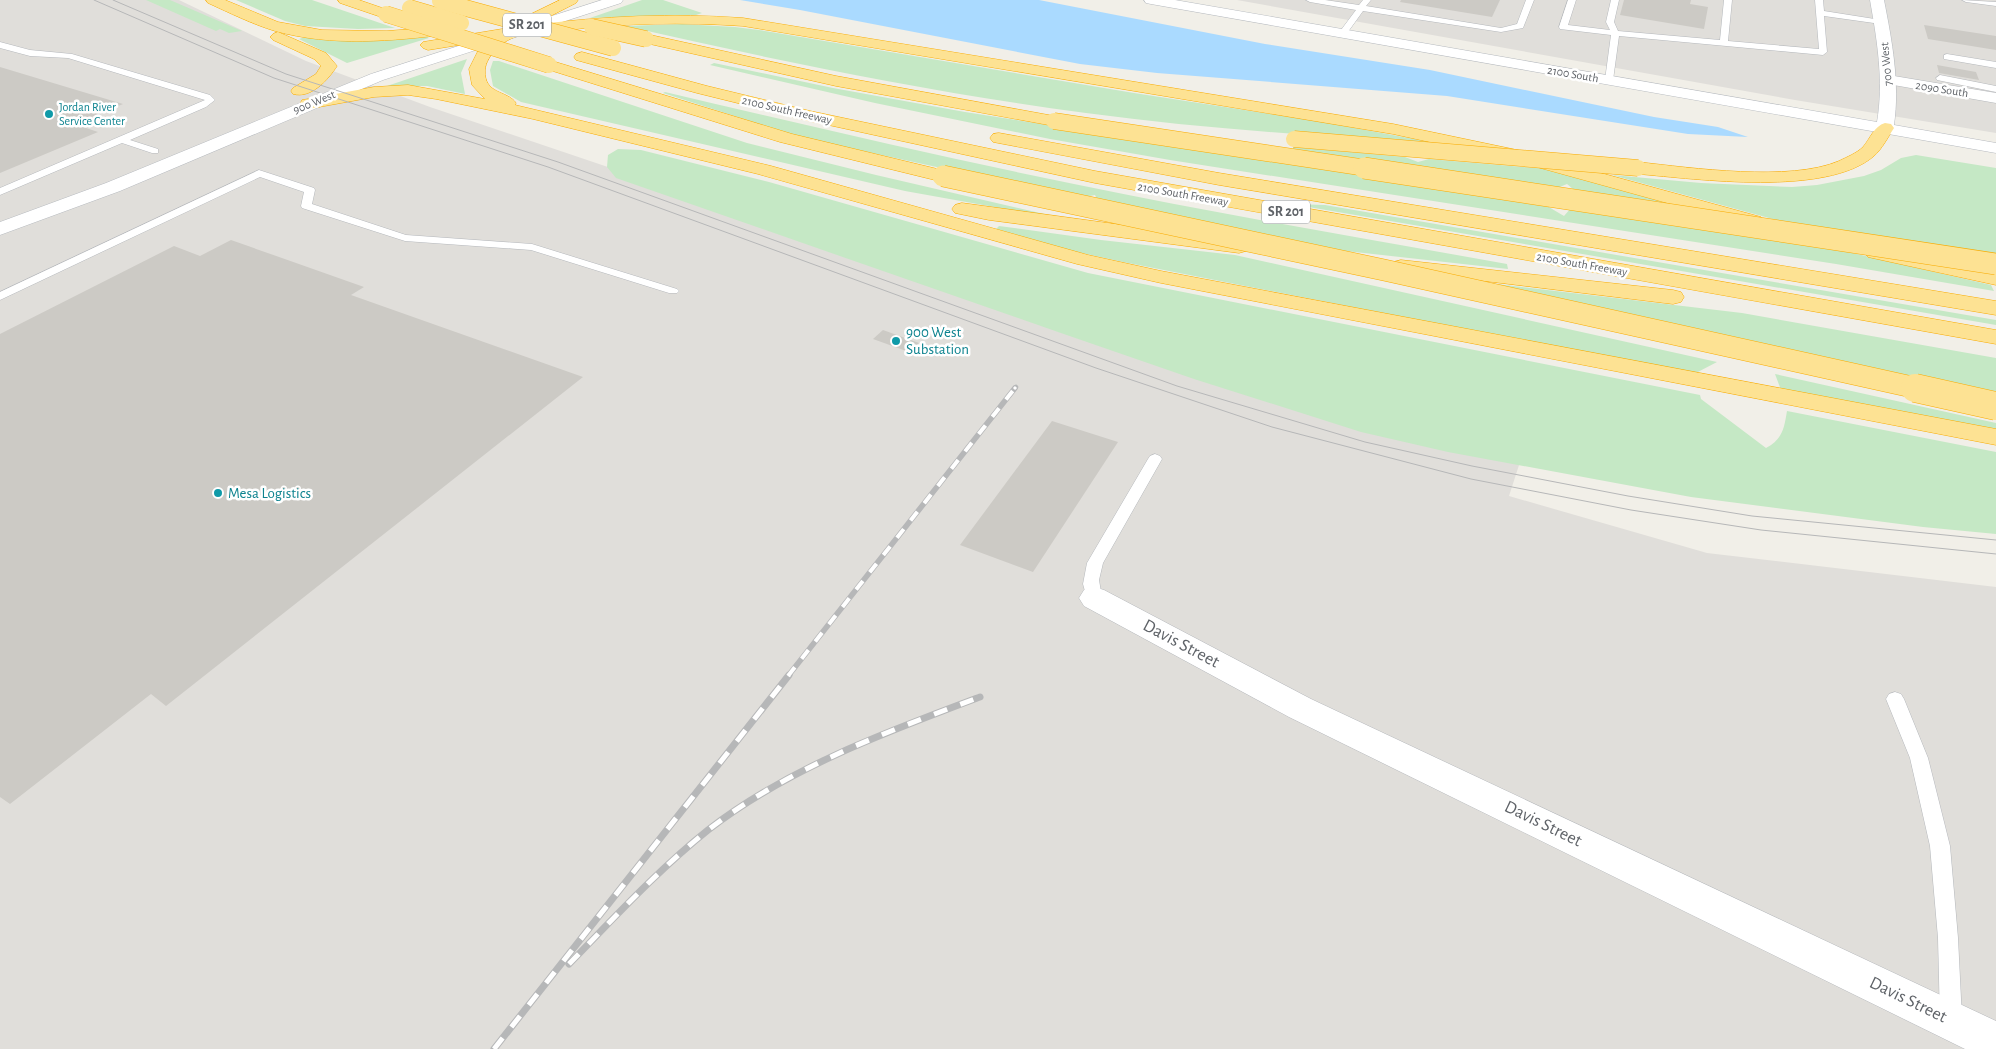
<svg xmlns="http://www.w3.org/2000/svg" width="1996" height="1049" font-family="'Alegreya Sans',sans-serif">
<rect width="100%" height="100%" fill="#f1efe8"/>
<g fill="#e0deda">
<path d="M 0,0 L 179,0 L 306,61 L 430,107 L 1079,326 L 1520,462 L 1509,496 L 1707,553 L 1996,587 L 1996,1049 L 0,1049 Z"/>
<path d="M 1237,0 L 1996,0 L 1996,133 L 1795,100 Z"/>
</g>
<g fill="#c5e8c5">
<path d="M 146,0 L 170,0 L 242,31 L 229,33 L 220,29 L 216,31 Z"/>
<path d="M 236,0 L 312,0 L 395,28 L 358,29 L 305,26 L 285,21 Z"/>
<path d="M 642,0 L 663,0 L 702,13 L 696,15 L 590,18 Z"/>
<path d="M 682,24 L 735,27 L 759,30 L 1134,93 L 1328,123 L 1441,144 C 1322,136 1203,129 1086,113 C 930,92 778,61 625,26 Z"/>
<path d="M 426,36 L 429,38 L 347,63 L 299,39 L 305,37 Z"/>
<path d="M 467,59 L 461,73 L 465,94 L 427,86 L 387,86 Z"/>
<path d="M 493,61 L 499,61 L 747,143 L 876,175 L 1079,222 L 905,191 L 521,102 L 493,86 L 490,70 Z"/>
<path d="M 714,63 L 833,88 L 965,112 L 1542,203 L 1564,216 L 1571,208 L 1831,248 L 1991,285 L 1994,291 L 1836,264 L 1170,160 L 1050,139 L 875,103 L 710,65 Z"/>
<path d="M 665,92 C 801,124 937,156 1074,184 C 1218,214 1363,238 1507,264 L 1508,269 L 1301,246 L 1099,203 L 1095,195 L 1079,198 L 831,144 L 784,132 L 663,93 Z"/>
<path d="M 1293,147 L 1405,157 L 1418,162 L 1429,159 L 1548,169 L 1719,217 L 1573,189 L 1567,184 L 1550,191 L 1293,151 Z"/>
<path d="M 618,149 L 641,150 L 769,182 L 1088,273 L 1700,395 L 1701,399 L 1766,448 C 1783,439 1784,428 1787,411 L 1996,452 L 1996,534 L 1923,527 L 1691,497 L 1448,452 L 1361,432 L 1194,379 L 1058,332 L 616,178 L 607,167 L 608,155 Z"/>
<path d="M 1916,155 L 1996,168 L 1996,260 L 1820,232 L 1612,175 L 1701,183 L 1792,187 L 1817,185 L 1864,176 L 1881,170 L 1901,158 Z"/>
<path d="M 1291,204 L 1325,205 L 1996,320 L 1996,325 Z"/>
<path d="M 999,226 L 1101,240 L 1235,255 L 1717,362 L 1694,374 L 1123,262 L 1059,248 L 996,229 Z"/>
<path d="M 1446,278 L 1742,313 L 1996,358 L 1996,396 Z"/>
<path d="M 1775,374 L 1996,423 L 1996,431 L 1781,390 Z"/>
</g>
<path fill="#aadaff" d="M 740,0 L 1039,0 L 1265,44 L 1430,70 L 1654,117 L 1718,127 L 1748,137 L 1688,134 L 1447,96 L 1157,73 L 1080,64 L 800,10 Z"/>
<g fill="#cccac5">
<path d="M 1401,0 L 1500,0 L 1492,17 L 1400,2 Z"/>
<path d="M 1624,0 L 1691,0 L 1690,4 L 1708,7 L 1704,29 L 1620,15 Z"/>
<path d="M 1924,25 L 1996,36 L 1996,50 L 1928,39 Z"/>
<path d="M 1937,65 L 1976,72 L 1979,80 L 1939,73 Z"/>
<path d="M 0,67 L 123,104 L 74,124 L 98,132 L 0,173 Z"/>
<path d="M 231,240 L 364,287 L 351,295 L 583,377 L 166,706 L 151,694 L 10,804 L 0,797 L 0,334 L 174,246 L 200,256 Z"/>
<path d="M 883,330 L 919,343 L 909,352 L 873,339 Z"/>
<path d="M 1052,421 L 1118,442 L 1033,572 L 960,545 Z"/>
</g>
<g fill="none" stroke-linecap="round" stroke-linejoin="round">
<g stroke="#b5b8bc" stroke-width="1">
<g id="lane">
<path d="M 1306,0 L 1325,0 L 1359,5 L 1363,0 L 1371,0 L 1366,6 L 1501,28 L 1517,24 L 1526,0 L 1534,0 L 1523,28 L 1501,32 L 1363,11 L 1345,36 L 1342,36 L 1338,34 L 1356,10 L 1310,2 Z"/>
<path d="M 1568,0 L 1576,0 L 1568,25 L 1610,30 L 1606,22 L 1611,0 L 1619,0 L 1614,22 L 1618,31 L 1720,40 L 1724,0 L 1732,0 L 1728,41 L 1819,49 L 1815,0 L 1823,0 L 1824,11 L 1881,20 L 1885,22 L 1881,24 L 1824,16 L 1827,52 L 1823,55 L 1619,36 L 1613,80 L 1609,83 L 1605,80 L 1611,35 L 1560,29 L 1559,27 Z"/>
<path d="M 1962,0 L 1996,2 L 1996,6 L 1966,2 Z"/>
<path d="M 0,42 L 30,50 L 72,54 L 210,95 L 215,100 L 206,107 L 130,140 L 158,149 L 158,153 L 152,153 L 122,143 L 0,195 L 0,188 L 205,100 L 68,58 L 30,56 L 0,48 Z"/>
<path d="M 1947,54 L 1996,62 L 1996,68 L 1944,59 L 1944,55 Z"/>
<path d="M 1940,75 L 1996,86 L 1996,92 L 1937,80 L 1936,78 Z"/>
<path d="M 259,170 L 314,188 L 315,190 L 312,204 L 406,235 L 532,244 L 677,289 L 679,291 L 677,293 L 669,293 L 531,250 L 405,241 L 302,208 L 301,206 L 304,192 L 260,177 L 0,300 L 0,292 Z"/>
<path d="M 1155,454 L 1160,456 L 1162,459 L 1103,563 L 1099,580 L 1102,598 L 1100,602 L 1094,604 L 1088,602 L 1083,584 L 1087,563 L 1148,459 L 1150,456 Z"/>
<path d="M 1895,692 L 1901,694 L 1904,699 L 1928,758 L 1950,846 L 1958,938 L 1962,1019 L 1959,1027 L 1951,1030 L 1943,1027 L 1940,1019 L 1938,938 L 1930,846 L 1910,758 L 1886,699 L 1889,694 Z"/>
</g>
</g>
<g stroke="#b5b8bc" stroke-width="1">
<g id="street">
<path d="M 1888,75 L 1996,93 L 1996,103 L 1882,83 L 1880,80 L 1882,77 Z"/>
<path d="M 1094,587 L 1104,590 L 1311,699 L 1996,1021 L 1996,1049 L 1965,1049 L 1289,717 L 1084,606 L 1079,598 L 1084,590 Z"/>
</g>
</g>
<g stroke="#b6babf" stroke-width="1">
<g id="secondary">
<path d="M 602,0 L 623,0 L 621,3 L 383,80 L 120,191 L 0,235 L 0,222 L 106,183 L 371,74 Z"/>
<path d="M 1144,0 L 1175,0 L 1877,122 C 1884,81 1877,40 1870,0 L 1884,0 C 1892,41 1900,83 1894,125 L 1996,143 L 1996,153 L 1151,4 L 1146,3 Z"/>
</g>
</g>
<g stroke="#f9ab00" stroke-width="1">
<g id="highway">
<path d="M 206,0 L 225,0 L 278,22 L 322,30 L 387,31 L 450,26 L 455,27 L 457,30 L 455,33 L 450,34 C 393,41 332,47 275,31 C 252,24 230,13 208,3 Z"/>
<path d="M 338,0 L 359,0 L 391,11 L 393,14 L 391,17 L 381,17 L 340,3 Z"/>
<path d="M 560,0 L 578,0 L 576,3 L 533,25 C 603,16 673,13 743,18 L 1393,124 L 1517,150 L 1761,217 L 1764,221 L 1761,225 L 1754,227 L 1508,159 L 1393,134 L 743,26 C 684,22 626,23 567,30 C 551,32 534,32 518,36 C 505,39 486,55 485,70 C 484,95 507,90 516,103 L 515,105 L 771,166 L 1088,255 L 1161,271 L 1996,429 L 1996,445 L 1161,283 L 1077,264 L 758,174 L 533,119 L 436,99 L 408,95 L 374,97 L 308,109 L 302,108 L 300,104 L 302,100 L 308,99 L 374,87 L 408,85 L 485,99 L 472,85 L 469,69 L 480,47 L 490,40 L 428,50 L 423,48 L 420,45 L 423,42 L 508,28 L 529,15 Z"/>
<path d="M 278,32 L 326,53 L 337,66 C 328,80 311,99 293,94 L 291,91 L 293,88 L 316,74 L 321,66 L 314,59 L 273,40 L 270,37 L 273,34 Z"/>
<path d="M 646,34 L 836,76 L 1054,116 L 1060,117 L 1063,121 L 1060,125 L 1054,126 L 836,86 L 641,42 L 638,39 L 641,36 Z"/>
<path d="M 582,52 L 707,86 L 810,111 L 1095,171 L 1996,330 L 1996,344 L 1095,183 L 810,121 L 697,93 L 576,60 L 574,57 L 576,54 Z"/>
<path d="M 549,60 L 792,134 L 950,172 L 952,176 L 950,180 L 943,182 L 780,142 L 543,68 L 541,65 L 543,62 Z"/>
<path d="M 1885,123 L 1891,124 L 1894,128 C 1888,137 1882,149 1874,156 C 1826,197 1698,179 1638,174 L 1631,172 L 1629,168 L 1631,164 L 1638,162 C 1692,168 1790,182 1839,161 C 1847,157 1857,153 1863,147 C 1870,139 1874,126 1885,123 Z"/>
<path d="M 999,133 L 1219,173 L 1996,301 L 1996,315 L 1219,185 L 993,142 L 990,138 L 993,134 Z"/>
<path d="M 962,203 L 1239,241 L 1246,243 L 1249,247 L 1246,251 L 1239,253 L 989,220 L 955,213 L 952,209 L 955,205 Z"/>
<path d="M 1875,247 L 1996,273 L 1996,285 L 1868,257 L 1865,253 L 1868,249 Z"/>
<path d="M 1401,260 L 1673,290 L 1681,292 L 1684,297 L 1681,302 L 1673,304 L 1394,270 L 1391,266 L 1394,262 Z"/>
</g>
</g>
<use href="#lane" fill="#fff" fill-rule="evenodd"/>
<use href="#street" fill="#fff" fill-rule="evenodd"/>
<use href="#secondary" fill="#fff" fill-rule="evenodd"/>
<use href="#highway" fill="#fde293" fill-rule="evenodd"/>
<g stroke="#b6b7b8" stroke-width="1">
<path d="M 94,0 L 274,78 L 548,167 L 1096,368 L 1272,427 L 1471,479 L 1631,510 L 1761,530 L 1996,554"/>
<path d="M 113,0 L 286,74 L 558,162 L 1177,386 L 1365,442 L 1472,466 L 1628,496 L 1752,516 L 1996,540"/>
</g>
<g stroke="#b6b7b8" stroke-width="4.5">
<path id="rail-far2" d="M 1014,389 L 1016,387"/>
</g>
<g stroke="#b6b7b8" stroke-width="5.5">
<path id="rail-far1" d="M 788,676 L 1015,388"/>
</g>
<g stroke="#b6b7b8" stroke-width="7">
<g id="rail">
<path d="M 569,964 C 614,918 658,870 708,830 C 788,768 886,732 980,697"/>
<path d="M 494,1049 L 789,675"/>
</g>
</g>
<use href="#rail-far2" stroke="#fff" stroke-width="3" stroke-dasharray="9" stroke-linecap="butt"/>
<use href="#rail-far1" stroke="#fff" stroke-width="4" stroke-dasharray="11" stroke-linecap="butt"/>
<use href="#rail" stroke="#fff" stroke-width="5" stroke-dasharray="14" stroke-linecap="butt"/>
<g stroke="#f9ab00" stroke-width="17" stroke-linecap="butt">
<g id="highway-bridge-far2">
<path d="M 440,1 L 613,48"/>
<path d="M 410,8 L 461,23"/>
<path d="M 386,14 L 549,65"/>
<path d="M 592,27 L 646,39"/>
<path d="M 1054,121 L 1373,169"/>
<path d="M 1294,139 L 1638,168"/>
</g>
</g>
<g stroke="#f9ab00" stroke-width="22" stroke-linecap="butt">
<g id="highway-bridge-far1">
<path d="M 1364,168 L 1996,264"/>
<path d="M 943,176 L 1384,270 L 1921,389"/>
</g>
</g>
<g stroke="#f9ab00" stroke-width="29" stroke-linecap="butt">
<path id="highway-bridge" d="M 1915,388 L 1996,406"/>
</g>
<use href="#highway-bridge-far2" stroke="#fde293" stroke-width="16"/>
<use href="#highway-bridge-far1" stroke="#fde293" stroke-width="21"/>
<use href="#highway-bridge" stroke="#fde293" stroke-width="28"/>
</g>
<g fill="#0f9aa8" stroke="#fff" stroke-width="2">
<circle cx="49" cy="114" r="5"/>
<circle cx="896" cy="341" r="5"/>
<circle cx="218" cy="493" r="5"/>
</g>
<g text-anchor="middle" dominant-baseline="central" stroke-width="5" stroke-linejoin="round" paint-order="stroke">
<g font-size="12" fill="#5f6368" stroke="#fff">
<text transform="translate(1886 64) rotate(-95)">700 West</text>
<text transform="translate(1573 74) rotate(10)">2100 South</text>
<text transform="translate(1942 89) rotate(9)">2090 South</text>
<text transform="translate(314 102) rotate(-22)">900 West</text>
<text transform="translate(787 110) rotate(13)">2100 South Freeway</text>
<text transform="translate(1183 194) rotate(10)">2100 South Freeway</text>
<text transform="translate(1582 264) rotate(10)">2100 South Freeway</text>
</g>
<g font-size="12" fill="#0d838f" stroke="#fff" text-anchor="start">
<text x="59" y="107">Jordan River<tspan x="59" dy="14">Service Center</tspan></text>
</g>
<g fill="#fff" stroke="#8f9295" stroke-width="1">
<rect x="503" y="13.5" width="48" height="23" rx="4"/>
<rect x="1262" y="200.5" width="48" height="23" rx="4"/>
</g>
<g font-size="14" font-weight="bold" fill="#5f6368">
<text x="527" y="25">SR 201</text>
<text x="1286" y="212">SR 201</text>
</g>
<g font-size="15" fill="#0d838f" stroke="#fff" text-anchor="start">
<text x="906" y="332">900 West<tspan x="906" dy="17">Substation</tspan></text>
<text x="228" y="493">Mesa Logistics</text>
</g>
<g font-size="18" fill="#5f6368" stroke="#fff">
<text transform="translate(1181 644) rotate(28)">Davis Street</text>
<text transform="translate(1543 824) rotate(26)">Davis Street</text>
<text transform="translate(1908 1000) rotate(26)">Davis Street</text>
</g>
</g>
</svg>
